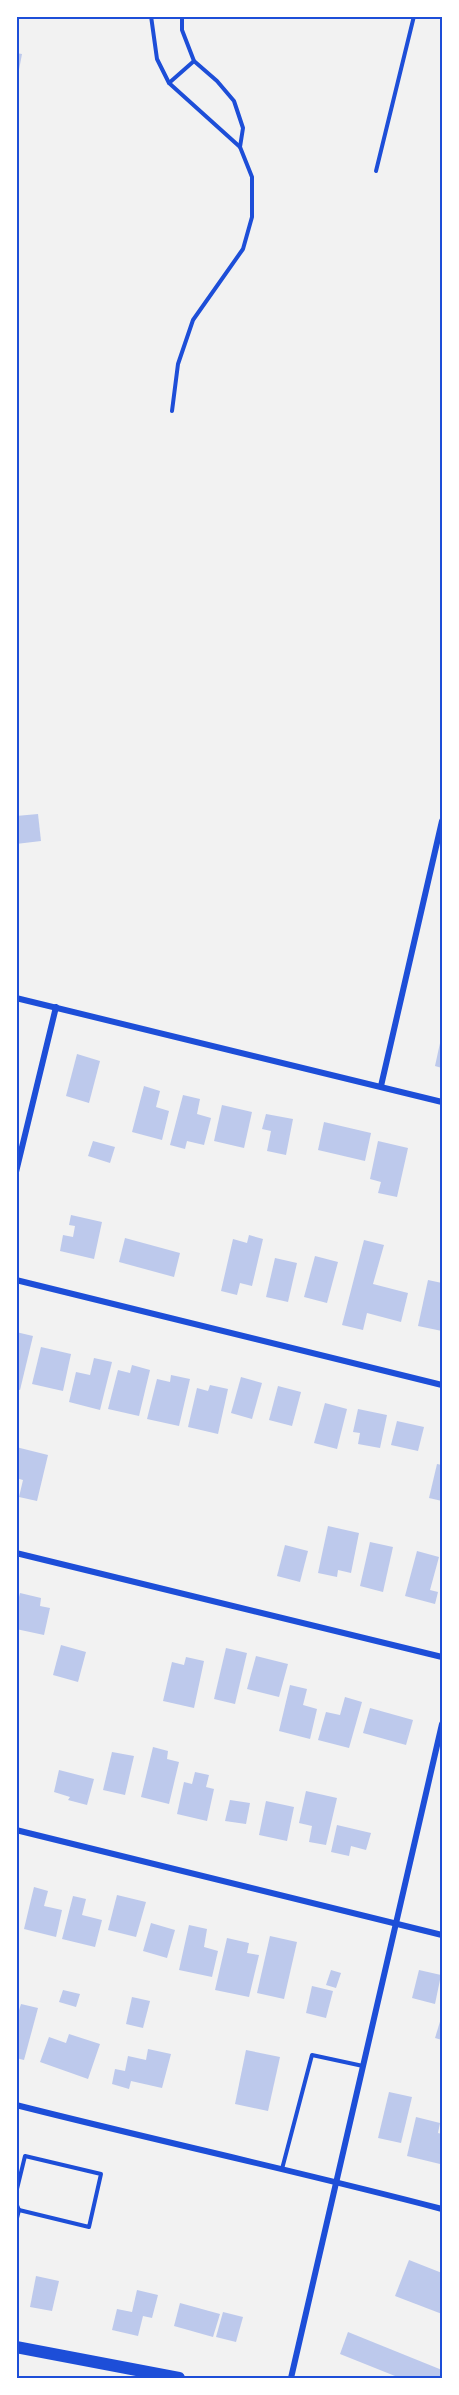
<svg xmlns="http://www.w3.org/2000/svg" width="459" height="2395" font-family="Merriweather,serif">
<rect width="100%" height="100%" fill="#f2f2f2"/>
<g fill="#bdc9ec">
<path d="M 16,53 L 22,54 L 18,75 L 16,75 Z"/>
<path d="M 38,814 L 41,841 L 16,844 L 16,816 Z"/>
<path d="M 440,1043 L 442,1044 L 442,1068 L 435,1066 Z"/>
<path d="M 77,1054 L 100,1061 L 89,1103 L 66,1096 Z"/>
<path d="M 144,1086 L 160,1091 L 156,1107 L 169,1111 L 162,1140 L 132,1132 Z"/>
<path d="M 183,1095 L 200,1099 L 197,1114 L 211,1118 L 204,1145 L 187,1141 L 185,1149 L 170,1145 Z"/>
<path d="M 222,1105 L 252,1112 L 244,1148 L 214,1141 Z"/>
<path d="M 266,1114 L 293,1119 L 286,1155 L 267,1151 L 271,1131 L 262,1129 Z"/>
<path d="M 324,1122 L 371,1133 L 365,1161 L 318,1150 Z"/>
<path d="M 93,1141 L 115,1147 L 110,1163 L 88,1156 Z"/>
<path d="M 378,1141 L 408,1148 L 397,1197 L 378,1193 L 381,1182 L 370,1179 Z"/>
<path d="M 71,1215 L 102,1222 L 94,1259 L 60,1251 L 63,1235 L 73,1237 L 75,1226 L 69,1225 Z"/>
<path d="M 249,1235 L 263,1239 L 252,1286 L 240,1283 L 237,1295 L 221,1291 L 233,1239 L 247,1243 Z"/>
<path d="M 125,1238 L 180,1253 L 174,1277 L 119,1262 Z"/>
<path d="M 364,1240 L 384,1245 L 373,1284 L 408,1293 L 401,1322 L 367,1313 L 363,1330 L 342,1325 Z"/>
<path d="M 315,1256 L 338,1262 L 327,1303 L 304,1297 Z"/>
<path d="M 275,1258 L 297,1263 L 288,1302 L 266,1297 Z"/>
<path d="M 428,1280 L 442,1283 L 442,1331 L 418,1326 Z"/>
<path d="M 16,1332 L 33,1336 L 20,1390 L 16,1389 Z"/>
<path d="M 41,1347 L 71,1354 L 63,1391 L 32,1384 Z"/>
<path d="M 94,1358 L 112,1362 L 100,1410 L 69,1402 L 76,1372 L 90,1375 Z"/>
<path d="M 132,1365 L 150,1370 L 139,1416 L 108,1409 L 118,1370 L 130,1373 Z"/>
<path d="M 171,1375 L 190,1379 L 179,1426 L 147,1419 L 157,1379 L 170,1382 Z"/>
<path d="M 241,1377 L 262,1383 L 252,1419 L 231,1413 Z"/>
<path d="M 210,1385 L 228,1389 L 218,1434 L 188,1427 L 197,1388 L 208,1391 Z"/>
<path d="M 278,1386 L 301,1392 L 292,1426 L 269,1420 Z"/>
<path d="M 325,1403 L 347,1409 L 337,1449 L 314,1443 Z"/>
<path d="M 358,1409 L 387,1415 L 380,1448 L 358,1444 L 360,1433 L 353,1432 Z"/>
<path d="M 397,1421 L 424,1427 L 418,1451 L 391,1445 Z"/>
<path d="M 16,1447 L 48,1455 L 37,1501 L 19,1497 L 23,1480 L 16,1478 Z"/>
<path d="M 437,1464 L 442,1465 L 442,1501 L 429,1498 Z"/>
<path d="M 328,1526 L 359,1533 L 351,1573 L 338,1570 L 337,1577 L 318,1573 Z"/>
<path d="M 370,1542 L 393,1547 L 383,1592 L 360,1586 Z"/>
<path d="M 285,1545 L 308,1551 L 300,1582 L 277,1576 Z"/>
<path d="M 417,1551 L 439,1557 L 430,1590 L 438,1592 L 435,1604 L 405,1596 Z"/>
<path d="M 20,1593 L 41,1598 L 40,1606 L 50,1608 L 44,1635 L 16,1629 L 16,1609 Z"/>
<path d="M 61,1645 L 86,1652 L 78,1682 L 53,1675 Z"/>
<path d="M 226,1648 L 247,1653 L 235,1704 L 214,1699 Z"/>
<path d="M 256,1656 L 288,1664 L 279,1697 L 247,1689 Z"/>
<path d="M 186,1657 L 204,1661 L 194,1708 L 163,1701 L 172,1662 L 184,1665 Z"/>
<path d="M 290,1685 L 307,1689 L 303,1705 L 317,1709 L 310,1739 L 279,1731 Z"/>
<path d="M 345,1697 L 362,1702 L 349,1748 L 318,1740 L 326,1712 L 340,1715 Z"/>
<path d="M 370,1708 L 413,1720 L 406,1745 L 363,1733 Z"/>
<path d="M 153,1747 L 168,1751 L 167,1759 L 179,1762 L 169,1804 L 141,1797 Z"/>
<path d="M 112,1752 L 134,1756 L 125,1795 L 103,1790 Z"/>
<path d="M 59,1770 L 94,1779 L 87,1805 L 68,1800 L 70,1797 L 54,1792 Z"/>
<path d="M 195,1772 L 209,1775 L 206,1787 L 214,1789 L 207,1821 L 177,1814 L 184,1782 L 192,1784 Z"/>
<path d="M 306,1791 L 337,1798 L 326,1845 L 309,1842 L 312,1826 L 299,1823 Z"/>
<path d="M 230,1800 L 250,1803 L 246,1824 L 225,1821 Z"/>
<path d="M 266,1801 L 294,1807 L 287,1841 L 259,1835 Z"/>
<path d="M 337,1825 L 371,1833 L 366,1850 L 351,1846 L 349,1856 L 331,1852 Z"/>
<path d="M 34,1887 L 48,1891 L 44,1906 L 62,1910 L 56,1937 L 24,1929 Z"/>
<path d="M 117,1895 L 146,1902 L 136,1937 L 108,1930 Z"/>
<path d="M 73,1896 L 86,1899 L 82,1915 L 102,1920 L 95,1947 L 62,1939 Z"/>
<path d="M 151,1923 L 175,1930 L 167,1958 L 143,1951 Z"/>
<path d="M 189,1925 L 207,1929 L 204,1947 L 218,1951 L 212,1977 L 179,1970 Z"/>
<path d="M 270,1936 L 297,1942 L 284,1999 L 257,1993 Z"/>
<path d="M 227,1938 L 249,1943 L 247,1953 L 259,1955 L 249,1997 L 215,1990 Z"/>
<path d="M 331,1970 L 341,1973 L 336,1988 L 326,1985 Z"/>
<path d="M 419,1970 L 441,1975 L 435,2004 L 412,1998 Z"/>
<path d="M 312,1986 L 333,1991 L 326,2018 L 306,2013 Z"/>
<path d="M 63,1990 L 80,1994 L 76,2007 L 59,2002 Z"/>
<path d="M 132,1997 L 150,2001 L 143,2028 L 126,2024 Z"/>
<path d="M 21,2004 L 38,2008 L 24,2060 L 16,2058 L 16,2020 Z"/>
<path d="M 442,2015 L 442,2040 L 435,2038 Z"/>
<path d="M 69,2034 L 100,2044 L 88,2079 L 40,2062 L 49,2037 L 66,2043 Z"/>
<path d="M 148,2049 L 171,2054 L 162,2088 L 131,2081 L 129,2089 L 112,2084 L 115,2069 L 125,2071 L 128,2056 L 146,2060 Z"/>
<path d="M 246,2050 L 280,2057 L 268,2111 L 235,2104 Z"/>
<path d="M 389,2092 L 412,2097 L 401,2143 L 378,2138 Z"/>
<path d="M 416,2117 L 440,2123 L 438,2133 L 442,2134 L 442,2152 L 440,2164 L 407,2156 Z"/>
<path d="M 409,2260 L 442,2273 L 442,2314 L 395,2296 Z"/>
<path d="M 36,2276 L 59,2281 L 52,2311 L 30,2307 Z"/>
<path d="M 137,2290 L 158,2295 L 152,2318 L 143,2316 L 138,2336 L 112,2330 L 117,2309 L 132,2312 Z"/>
<path d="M 180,2303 L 220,2314 L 213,2337 L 174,2326 Z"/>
<path d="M 223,2312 L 243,2317 L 236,2342 L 216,2337 Z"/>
<path d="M 348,2332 L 442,2370 L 442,2378 L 400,2378 L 340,2354 Z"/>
</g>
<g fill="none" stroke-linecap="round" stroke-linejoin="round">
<g stroke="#1d4ed8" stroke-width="4">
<path d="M 151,16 L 157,59 L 169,83 L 240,147 L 252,177 L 252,217 L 243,249 L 193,320 L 178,364 L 172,411"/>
<path d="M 182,16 L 182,30 L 194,61 L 217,81 L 234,101 L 243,128 L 240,147"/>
<path d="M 169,83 L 194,61"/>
<path d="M 376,171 L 414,16"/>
<path d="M 282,2169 L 312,2055 L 363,2066"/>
<path d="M 16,2193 L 25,2156 L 101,2174 L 89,2227 L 19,2210"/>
<path d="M 16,2203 L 19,2210 L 16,2222"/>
</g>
<g stroke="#1d4ed8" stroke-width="6">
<path d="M 16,998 L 442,1102"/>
<path d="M 381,1086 L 442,821"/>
<path d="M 16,1172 L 56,1007"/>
<path d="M 16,1280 L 442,1385"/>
<path d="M 16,1553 L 442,1657"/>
<path d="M 16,1830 L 442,1935"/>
<path d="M 16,2105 C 158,2141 301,2172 442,2209"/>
<path d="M 291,2378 L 442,1724"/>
</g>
<path stroke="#1d4ed8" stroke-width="12" d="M 16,2347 L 179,2378"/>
</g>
<rect width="459" height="2395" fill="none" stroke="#ffffff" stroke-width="36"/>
<rect x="18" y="18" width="423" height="2359" fill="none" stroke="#1d4ed8" stroke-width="2"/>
</svg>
